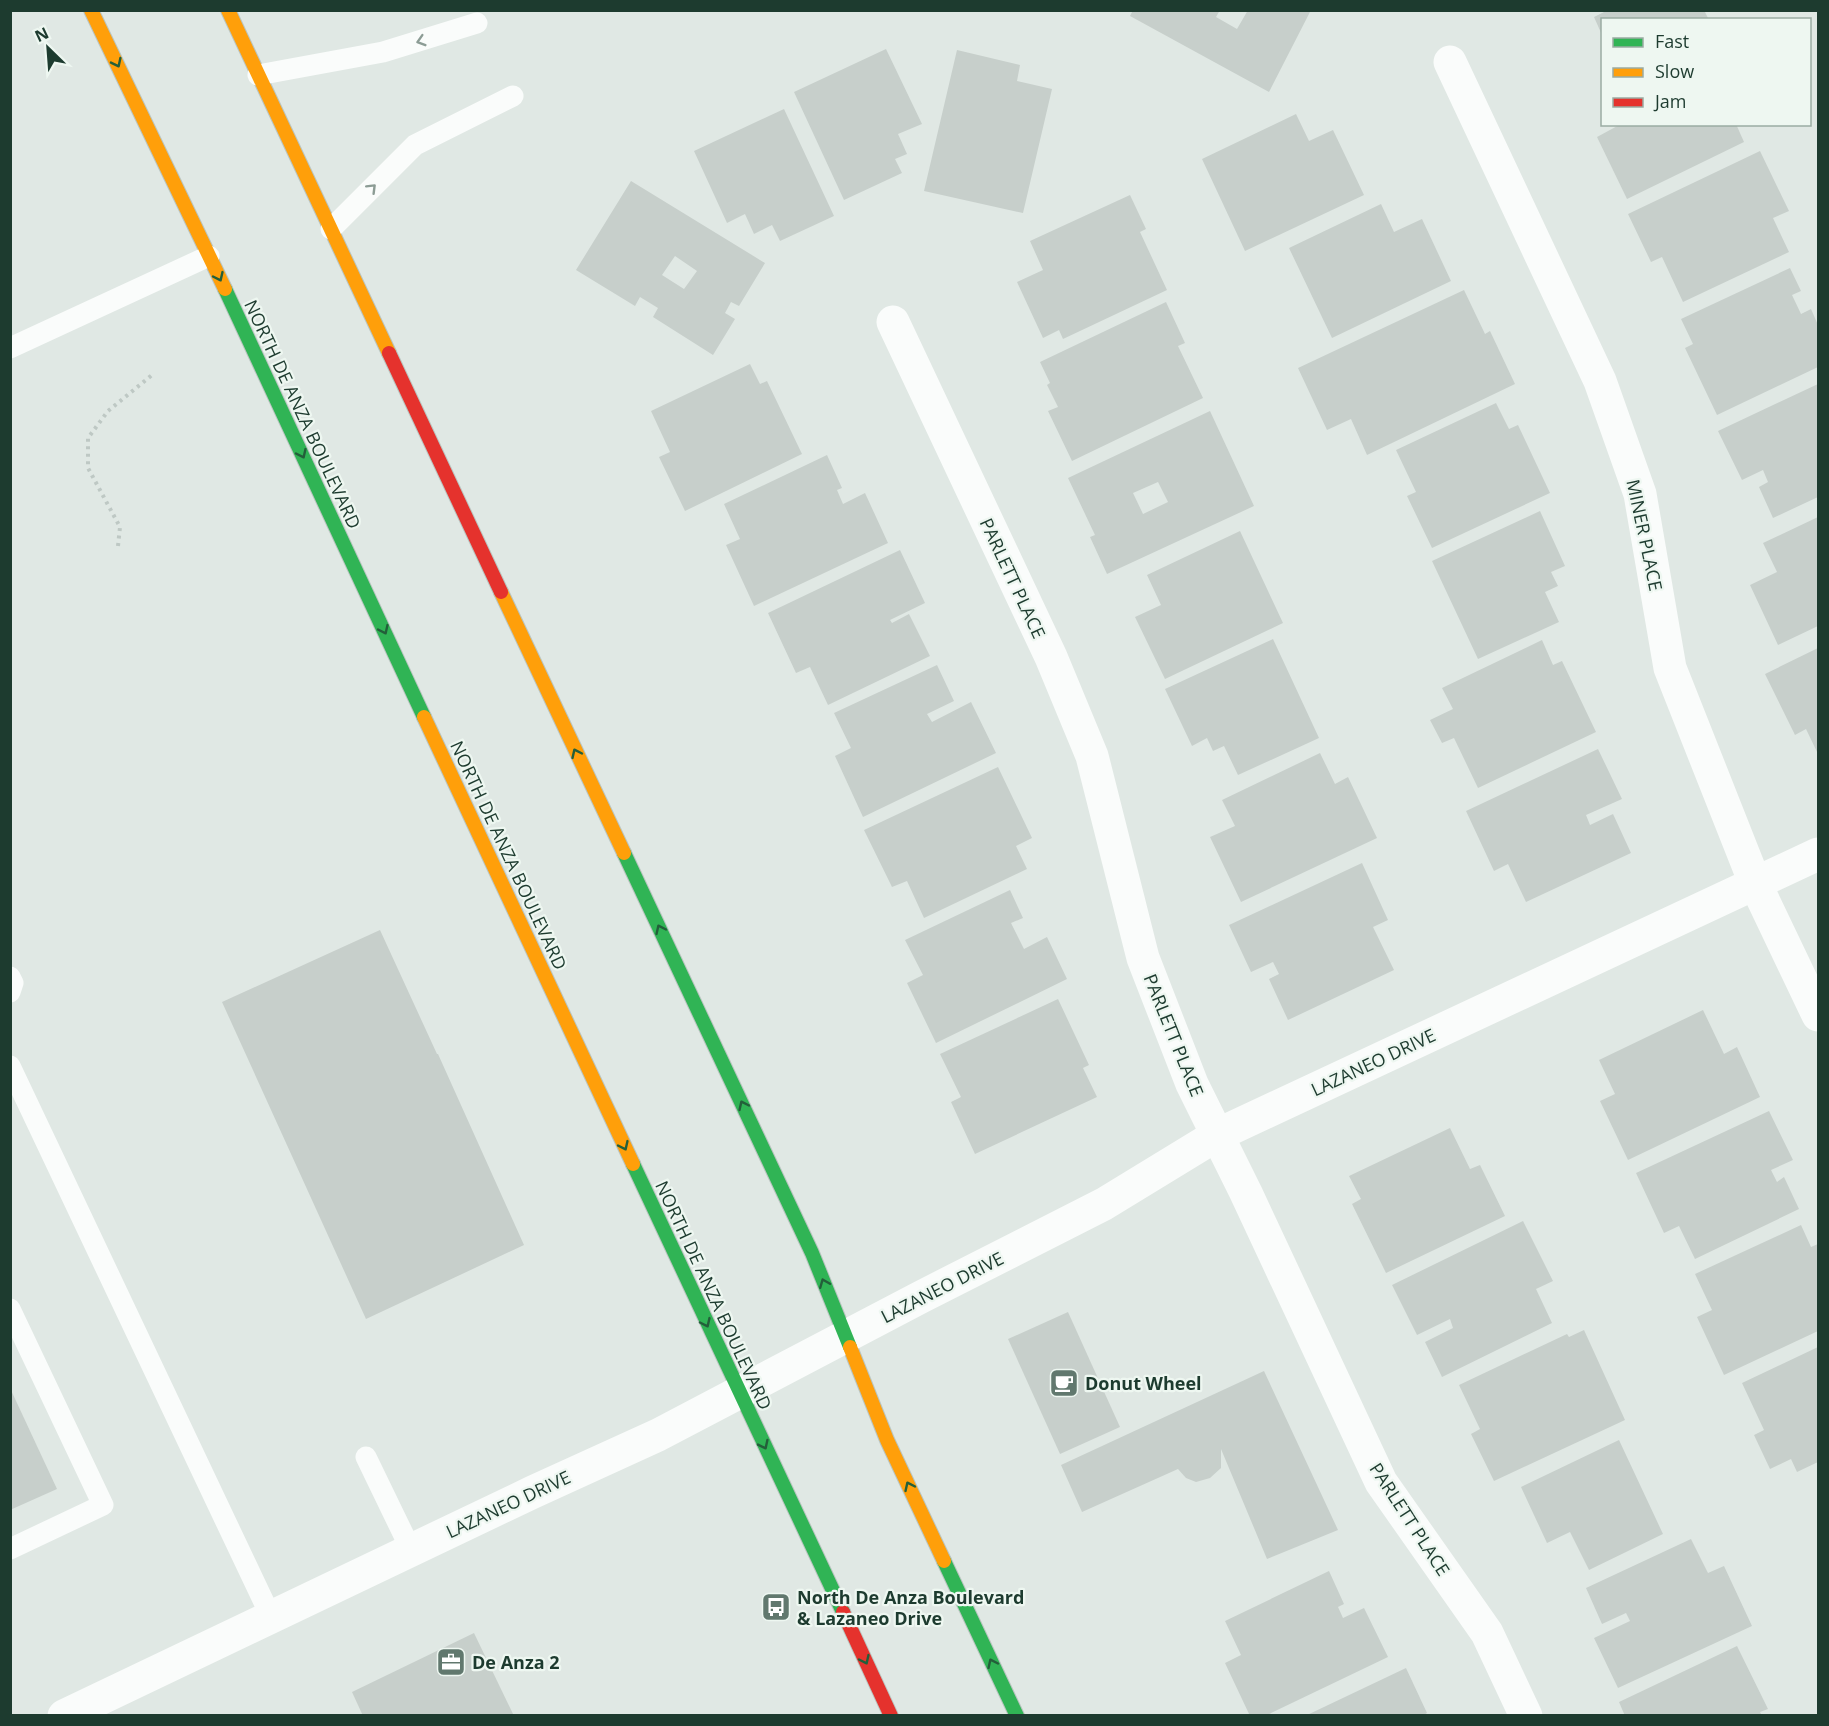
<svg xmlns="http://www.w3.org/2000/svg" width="1829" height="1726" font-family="'Open Sans',sans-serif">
<rect width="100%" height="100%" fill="#e0e8e4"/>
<g fill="#c7cfcb" fill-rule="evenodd">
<path d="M 1133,10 L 1220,10 L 1216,17 L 1237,29 L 1248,10 L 1311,10 L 1269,92 L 1130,16 Z"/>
<path d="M 1608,10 L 1704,10 L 1709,20 L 1602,20 L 1602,35 L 1594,17 Z"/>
<path d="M 886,49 L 922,124 L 898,134 L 907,154 L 895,159 L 902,173 L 844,200 L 794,92 Z"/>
<path d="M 957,50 L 1020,65 L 1017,81 L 1052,89 L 1023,213 L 924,191 Z"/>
<path d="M 784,109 L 834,216 L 780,241 L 772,225 L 754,234 L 745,214 L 727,223 L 694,151 Z"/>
<path d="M 1296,114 L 1309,141 L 1333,130 L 1364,195 L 1245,251 L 1202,159 Z"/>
<path d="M 1621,124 L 1736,124 L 1744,142 L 1627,199 L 1597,137 Z"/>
<path d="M 1760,151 L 1789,211 L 1773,218 L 1789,252 L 1683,302 L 1662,257 L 1651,262 L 1628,214 Z"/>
<path d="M 631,181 L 765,263 L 739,306 L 731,302 L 725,313 L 735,319 L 713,355 L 653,317 L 658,308 L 640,297 L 635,306 L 576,270 ZM 675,256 L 697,271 L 684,289 L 662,275 Z"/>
<path d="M 1130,195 L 1146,229 L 1140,232 L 1167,290 L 1063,339 L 1059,330 L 1043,338 L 1017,282 L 1043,270 L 1030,241 Z"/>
<path d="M 1381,204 L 1394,232 L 1422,219 L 1451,281 L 1332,338 L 1289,248 Z"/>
<path d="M 1790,268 L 1801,291 L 1792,295 L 1801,314 L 1811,309 L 1818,325 L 1818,367 L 1717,415 L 1685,348 L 1693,344 L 1681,319 Z"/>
<path d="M 1464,290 L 1485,334 L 1490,331 L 1515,384 L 1367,455 L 1351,419 L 1327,430 L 1298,368 Z"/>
<path d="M 1166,302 L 1185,343 L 1178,346 L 1203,398 L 1072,461 L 1048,411 L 1058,407 L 1047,385 L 1050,383 L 1040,362 Z"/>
<path d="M 750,364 L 760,384 L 767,381 L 802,454 L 685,511 L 659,457 L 670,452 L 651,411 Z"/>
<path d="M 1818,384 L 1818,497 L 1773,518 L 1759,487 L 1768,482 L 1763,470 L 1742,480 L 1718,431 Z"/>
<path d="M 1496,403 L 1509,429 L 1518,425 L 1550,493 L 1432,548 L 1407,496 L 1416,492 L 1396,450 Z"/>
<path d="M 1210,411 L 1254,506 L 1107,574 L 1090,537 L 1095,535 L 1068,478 ZM 1158,482 L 1168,502 L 1143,514 L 1133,493 Z"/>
<path d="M 827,455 L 842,488 L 837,490 L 843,504 L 865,493 L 888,543 L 754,606 L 726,545 L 740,539 L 724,504 Z"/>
<path d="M 1540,511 L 1565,566 L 1551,572 L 1558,586 L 1545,592 L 1559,622 L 1478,659 L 1432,561 Z"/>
<path d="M 1818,517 L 1818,626 L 1778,645 L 1750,585 L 1777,572 L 1763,543 Z"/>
<path d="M 1240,531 L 1283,623 L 1165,679 L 1135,617 L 1161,605 L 1147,575 Z"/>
<path d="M 900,550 L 925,603 L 890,620 L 892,623 L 909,614 L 930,656 L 828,705 L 810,667 L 796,673 L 768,613 Z"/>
<path d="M 1273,639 L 1319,738 L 1238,775 L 1224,746 L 1213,751 L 1207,738 L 1192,746 L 1165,689 Z"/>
<path d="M 1542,640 L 1553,665 L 1562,661 L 1596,732 L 1478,788 L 1454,738 L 1442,743 L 1430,720 L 1453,709 L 1442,688 Z"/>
<path d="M 1818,648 L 1818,754 L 1806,729 L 1795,735 L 1765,674 Z"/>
<path d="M 937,665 L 954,701 L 927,714 L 932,722 L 971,702 L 996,753 L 863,817 L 835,756 L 851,748 L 834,713 Z"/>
<path d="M 1598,749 L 1622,799 L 1586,815 L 1590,825 L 1613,814 L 1631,853 L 1526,902 L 1508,864 L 1494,871 L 1466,811 Z"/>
<path d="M 1320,753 L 1335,784 L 1348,777 L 1377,838 L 1241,902 L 1210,837 L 1235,826 L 1222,800 Z"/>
<path d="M 998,767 L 1032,838 L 1016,846 L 1027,869 L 924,918 L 907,881 L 892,887 L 864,830 Z"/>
<path d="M 1362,863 L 1388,920 L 1373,927 L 1394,970 L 1288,1020 L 1269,979 L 1279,974 L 1273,962 L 1251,972 L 1229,925 Z"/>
<path d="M 1010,890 L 1023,918 L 1011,923 L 1024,949 L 1047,937 L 1067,979 L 936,1043 L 907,983 L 923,975 L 905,940 Z"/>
<path d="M 380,930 L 437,1054 L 438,1054 L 524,1245 L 366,1319 L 222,1002 Z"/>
<path d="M 1058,999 L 1089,1065 L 1083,1068 L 1097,1097 L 975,1154 L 951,1102 L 961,1097 L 940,1054 Z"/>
<path d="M 1703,1010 L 1724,1054 L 1737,1047 L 1760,1097 L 1628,1160 L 1600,1101 L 1615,1094 L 1599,1060 Z"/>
<path d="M 1769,1111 L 1793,1160 L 1771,1170 L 1777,1182 L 1784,1177 L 1799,1209 L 1695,1259 L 1679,1226 L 1664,1233 L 1636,1173 Z"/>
<path d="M 1450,1128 L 1470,1169 L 1480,1165 L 1505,1216 L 1386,1273 L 1352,1204 L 1361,1199 L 1349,1176 Z"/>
<path d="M 1523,1221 L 1553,1281 L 1536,1289 L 1552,1323 L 1442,1377 L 1425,1342 L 1453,1328 L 1450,1319 L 1417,1335 L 1392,1285 Z"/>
<path d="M 1801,1225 L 1811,1247 L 1818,1244 L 1818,1331 L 1724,1375 L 1697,1317 L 1712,1310 L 1695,1274 Z"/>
<path d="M 1068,1312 L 1120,1427 L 1060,1454 L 1008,1339 Z"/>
<path d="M 1584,1330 L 1625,1420 L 1494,1481 L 1471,1434 L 1480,1429 L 1459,1385 L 1567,1334 L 1569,1337 Z"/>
<path d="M 1818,1347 L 1818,1462 L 1797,1472 L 1791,1459 L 1770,1469 L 1754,1435 L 1764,1430 L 1742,1383 Z"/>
<path d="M 1264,1371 L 1338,1530 L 1267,1559 L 1221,1449 L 1221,1468 L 1210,1478 L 1196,1482 L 1186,1478 L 1178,1469 L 1082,1512 L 1061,1465 Z"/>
<path d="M 10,1388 L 57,1489 L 10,1510 Z"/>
<path d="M 1619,1440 L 1663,1534 L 1589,1570 L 1570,1532 L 1547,1543 L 1521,1487 Z"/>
<path d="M 1691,1539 L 1708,1573 L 1724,1566 L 1752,1626 L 1618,1688 L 1594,1638 L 1630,1621 L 1626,1613 L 1602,1624 L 1586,1588 Z"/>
<path d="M 1329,1571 L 1344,1604 L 1338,1607 L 1343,1618 L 1364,1608 L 1388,1657 L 1265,1716 L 1250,1716 L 1225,1663 L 1241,1655 L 1225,1621 Z"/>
<path d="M 474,1633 L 514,1716 L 363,1716 L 352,1692 Z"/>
<path d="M 1737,1646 L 1768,1709 L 1760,1712 L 1762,1716 L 1625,1716 L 1619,1702 Z"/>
<path d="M 1406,1668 L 1427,1713 L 1422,1716 L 1305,1716 Z"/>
</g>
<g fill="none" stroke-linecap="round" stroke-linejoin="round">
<g stroke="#bac5c0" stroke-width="16">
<g id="fast">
<path d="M 225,289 L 424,717"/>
<path d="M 624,853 L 812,1253 L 850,1347"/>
<path d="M 633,1164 L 843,1612"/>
<path d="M 944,1561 L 1017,1716"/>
</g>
</g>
<g stroke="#bac5c0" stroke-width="16">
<g id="slow">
<path d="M 91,10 L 225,289"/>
<path d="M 228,10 L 389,353"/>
<path d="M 501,592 L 624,853"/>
<path d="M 424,717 L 633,1164"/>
<path d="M 850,1347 L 887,1440 L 944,1561"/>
</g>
</g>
<g stroke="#bac5c0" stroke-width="16">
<g id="jam">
<path d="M 389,353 L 501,592"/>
<path d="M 843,1612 L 891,1716"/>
</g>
</g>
<path stroke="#bec8c4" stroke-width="4" stroke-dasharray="3 4.5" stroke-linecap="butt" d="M 118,546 L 120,527 L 88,468 L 88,438 L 108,411 L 152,375"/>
<g stroke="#fafcfb" stroke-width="21">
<path d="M 258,75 L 383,52 L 477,23"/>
<path d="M 331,229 L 415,145 L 513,96"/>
<path d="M 10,348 L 209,256"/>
<path d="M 10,977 L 13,983 L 10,992"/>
<path d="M 10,1066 L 271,1617"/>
<path d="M 10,1309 L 103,1505 L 10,1549"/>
<path d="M 366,1457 L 411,1550"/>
</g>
<g stroke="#fafcfb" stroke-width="33">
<path d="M 1450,62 L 1600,381 L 1640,494 L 1670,668 L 1755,883 L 1818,1015"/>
<path d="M 893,322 L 1051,657 L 1092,756 L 1143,958 L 1192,1084 L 1246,1193 L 1381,1482 L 1487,1633 L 1526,1716"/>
<path d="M 64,1716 L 533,1492 L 658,1435 L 921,1297 L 1104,1204 L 1217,1135 L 1818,854"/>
</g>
<use href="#fast" stroke="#30b455" stroke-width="14"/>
<use href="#slow" stroke="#ff9f0a" stroke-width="14"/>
<use href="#jam" stroke="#e5322d" stroke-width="14"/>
</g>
<defs><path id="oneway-chevron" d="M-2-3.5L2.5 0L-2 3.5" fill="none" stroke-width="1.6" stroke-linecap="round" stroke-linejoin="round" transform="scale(1.5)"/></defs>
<g stroke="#8c9c95">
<use href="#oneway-chevron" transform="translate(421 41) rotate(163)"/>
<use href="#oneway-chevron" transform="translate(372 188) rotate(-45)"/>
</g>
<g stroke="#235f3a">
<use href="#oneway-chevron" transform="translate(117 63) rotate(64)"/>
<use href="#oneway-chevron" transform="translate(219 277) rotate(65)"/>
<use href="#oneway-chevron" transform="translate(302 454) rotate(65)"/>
<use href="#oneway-chevron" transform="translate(384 630) rotate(65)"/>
<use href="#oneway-chevron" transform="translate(576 753) rotate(-115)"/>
<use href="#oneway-chevron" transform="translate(660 929) rotate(-115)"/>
<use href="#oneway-chevron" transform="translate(743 1105) rotate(-115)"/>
<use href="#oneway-chevron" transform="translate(624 1146) rotate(65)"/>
<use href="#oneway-chevron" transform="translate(824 1283) rotate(-112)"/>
<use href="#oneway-chevron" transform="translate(706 1323) rotate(65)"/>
<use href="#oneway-chevron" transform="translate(764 1445) rotate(64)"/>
<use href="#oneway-chevron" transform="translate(909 1486) rotate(-115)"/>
<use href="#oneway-chevron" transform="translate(865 1660) rotate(65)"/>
<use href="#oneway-chevron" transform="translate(992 1663) rotate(-115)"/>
</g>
<defs>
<g id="cafe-square" transform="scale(1.5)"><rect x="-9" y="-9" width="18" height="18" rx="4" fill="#61786e" stroke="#eef7f1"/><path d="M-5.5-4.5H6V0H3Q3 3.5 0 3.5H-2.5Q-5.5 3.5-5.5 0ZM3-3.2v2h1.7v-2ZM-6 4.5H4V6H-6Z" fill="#fff"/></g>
<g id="bus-square" transform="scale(1.5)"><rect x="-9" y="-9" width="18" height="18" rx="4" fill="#61786e" stroke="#eef7f1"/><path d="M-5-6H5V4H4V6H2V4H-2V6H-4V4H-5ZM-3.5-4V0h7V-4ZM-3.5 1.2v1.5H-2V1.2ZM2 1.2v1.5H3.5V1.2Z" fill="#fff"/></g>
<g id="office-square" transform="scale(1.5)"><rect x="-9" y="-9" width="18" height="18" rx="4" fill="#61786e" stroke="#eef7f1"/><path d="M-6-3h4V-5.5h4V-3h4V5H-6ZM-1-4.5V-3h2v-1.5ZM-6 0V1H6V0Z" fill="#fff"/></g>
</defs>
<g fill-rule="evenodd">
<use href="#cafe-square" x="1064" y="1383"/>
<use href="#bus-square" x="776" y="1607"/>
<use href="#office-square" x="451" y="1662"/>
</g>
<g text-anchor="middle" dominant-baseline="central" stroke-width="4.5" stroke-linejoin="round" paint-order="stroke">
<g font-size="18" fill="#1d3b2f" stroke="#eef7f1">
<text transform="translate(303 414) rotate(65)">NORTH DE ANZA BOULEVARD</text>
<text transform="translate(1645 535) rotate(78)">MINER PLACE</text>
<text transform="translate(1013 578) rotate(65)">PARLETT PLACE</text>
<text transform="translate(509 855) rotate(65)">NORTH DE ANZA BOULEVARD</text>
<text transform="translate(1174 1035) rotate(68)">PARLETT PLACE</text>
<text transform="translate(1373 1062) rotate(-25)">LAZANEO DRIVE</text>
<text transform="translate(942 1287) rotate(-27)">LAZANEO DRIVE</text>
<text transform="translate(714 1295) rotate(65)">NORTH DE ANZA BOULEVARD</text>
<text transform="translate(508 1504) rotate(-25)">LAZANEO DRIVE</text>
<text transform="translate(1410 1519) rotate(57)">PARLETT PLACE</text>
</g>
<g font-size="18" font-weight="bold" fill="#1d3b2f" stroke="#eef7f1" text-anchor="start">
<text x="1085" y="1383">Donut Wheel</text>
<text x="797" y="1597">North De Anza Boulevard<tspan x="797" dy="21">&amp; Lazaneo Drive</tspan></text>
<text x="472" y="1662">De Anza 2</text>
</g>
</g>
<rect width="1829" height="1726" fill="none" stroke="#1d3b2f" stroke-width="24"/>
<rect x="1601" y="18" width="210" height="108" fill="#eef7f1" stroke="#9aaca3" stroke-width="1.5"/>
<rect x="1613" y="38" width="30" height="9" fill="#30b455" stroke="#9aaca3" stroke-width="1.5"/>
<text x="1655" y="48" font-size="18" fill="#1d3b2f">Fast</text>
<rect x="1613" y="68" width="30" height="9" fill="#ff9f0a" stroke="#9aaca3" stroke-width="1.5"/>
<text x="1655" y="78" font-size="18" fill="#1d3b2f">Slow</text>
<rect x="1613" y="98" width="30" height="9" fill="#e5322d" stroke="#9aaca3" stroke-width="1.5"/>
<text x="1655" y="108" font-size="18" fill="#1d3b2f">Jam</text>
<g transform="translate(48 48) rotate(335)" stroke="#eef7f1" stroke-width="4.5" paint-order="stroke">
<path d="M0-4.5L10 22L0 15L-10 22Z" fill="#1d3b2f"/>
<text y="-9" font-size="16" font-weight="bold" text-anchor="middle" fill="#1d3b2f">N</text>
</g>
</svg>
